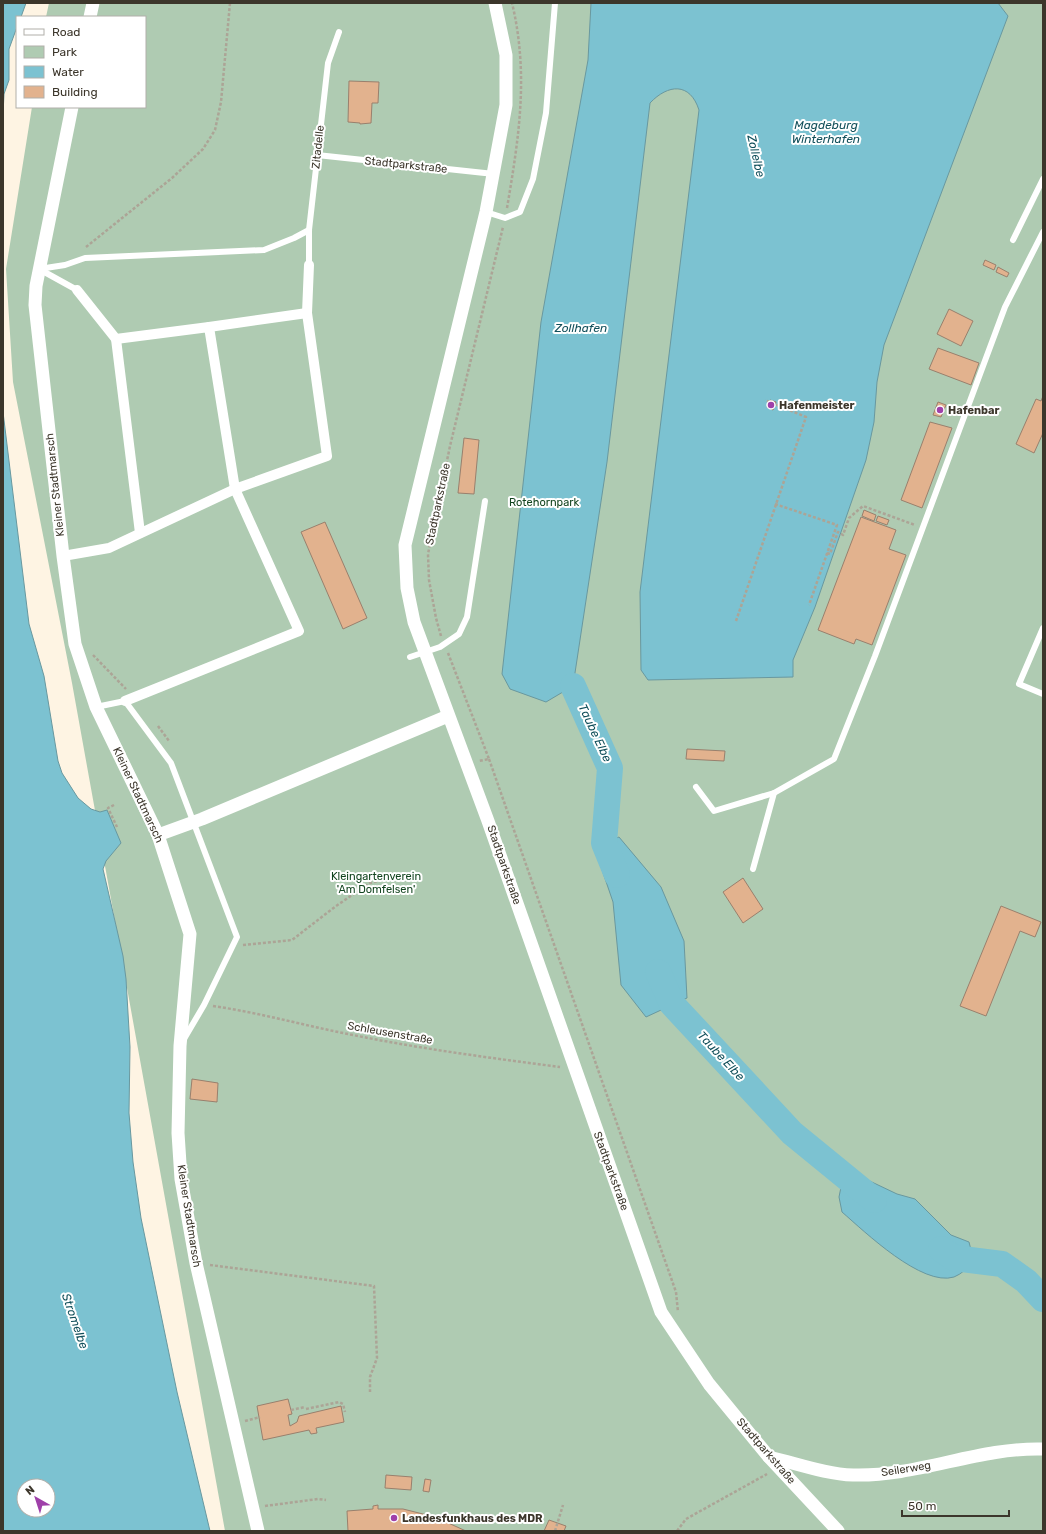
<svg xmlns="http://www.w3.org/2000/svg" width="1046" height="1534" font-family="Rubik,sans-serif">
<rect width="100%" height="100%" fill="#fef4e3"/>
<path fill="#afcbb2" d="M 49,3 L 1043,3 L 1043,1531 L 225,1531 L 72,683 L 13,382 L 6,269 L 32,107 L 145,107 L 145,17 L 46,17 Z"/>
<g fill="#7cc2d1" stroke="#69989f" fill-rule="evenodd">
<path d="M 3,3 L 26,3 L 21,17 L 17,17 L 17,27 L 9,49 L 9,80 L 4,94 L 3,114 Z"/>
<path d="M 591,3 L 998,3 L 1008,16 L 884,345 L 877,382 L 874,422 L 866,460 L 815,607 L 793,660 L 793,677 L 648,680 L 641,670 L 640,592 L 699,110 C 690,82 668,84 650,103 L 607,462 L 573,686 L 546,702 L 510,689 L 502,674 L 541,322 L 588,60 Z"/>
<path d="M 3,377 L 3,412 L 29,624 L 44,676 L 58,761 L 62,773 L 78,798 L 91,809 L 100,812 L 107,810 L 121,843 L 106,861 L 103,869 L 123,956 L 126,979 L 130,1047 L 129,1113 L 133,1162 L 141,1218 L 177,1392 L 210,1531 L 3,1531 ZM 24,1486 L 48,1486 L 48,1510 L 24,1510 Z"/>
<path d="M 619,837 L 661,887 L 684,941 L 687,998 L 646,1017 L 621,985 L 613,902 L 598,858 L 604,843 Z"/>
<path d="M 855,1174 L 897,1194 L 915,1199 L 951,1235 L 969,1242 L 974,1262 C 968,1267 962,1274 954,1277 C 922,1287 865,1232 842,1212 L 839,1197 L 842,1182 Z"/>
</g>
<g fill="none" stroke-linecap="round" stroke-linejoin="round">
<g stroke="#7cc2d1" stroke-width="26">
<path d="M 573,686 L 610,768 L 604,843 L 617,875"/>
<path d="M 658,972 L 672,1004 L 792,1133 L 874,1200"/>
<path d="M 941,1249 L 954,1258 L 1002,1264 L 1026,1281 L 1043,1299"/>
</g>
</g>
<g fill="#e2b28e" stroke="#99806d">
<path d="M 349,81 L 379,82 L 378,103 L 372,103 L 371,123 L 360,124 L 360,123 L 348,122 Z"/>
<path d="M 985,260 L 996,265 L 994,270 L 983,265 Z"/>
<path d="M 998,267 L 1009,273 L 1007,277 L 996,272 Z"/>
<path d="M 949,309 L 973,321 L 961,346 L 937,334 Z"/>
<path d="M 938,348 L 979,363 L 971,385 L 929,369 Z"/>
<path d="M 1043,396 L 1043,433 L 1034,453 L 1016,444 L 1036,399 L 1041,401 Z"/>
<path d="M 770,400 L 776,402 L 773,410 L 767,407 Z"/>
<path d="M 938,402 L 946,405 L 941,417 L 933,415 Z"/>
<path d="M 930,422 L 952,428 L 922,508 L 901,500 Z"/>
<path d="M 464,438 L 479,440 L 474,494 L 458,493 Z"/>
<path d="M 864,510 L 876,515 L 874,521 L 862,516 Z"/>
<path d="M 878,516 L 889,520 L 887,525 L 876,521 Z"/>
<path d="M 861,517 L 896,530 L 889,549 L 906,555 L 872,645 L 856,639 L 854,644 L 818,630 Z"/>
<path d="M 325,522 L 367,618 L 343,629 L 301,532 Z"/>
<path d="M 687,749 L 725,751 L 724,761 L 686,759 Z"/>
<path d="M 743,878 L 763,909 L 743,923 L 723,892 Z"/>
<path d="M 1001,906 L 1041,922 L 1035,937 L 1020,931 L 986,1016 L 960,1006 Z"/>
<path d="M 192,1079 L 218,1083 L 217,1102 L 190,1099 Z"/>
<path d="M 288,1399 L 292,1414 L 288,1415 L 290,1426 L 297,1422 L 299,1416 L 341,1406 L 344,1422 L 316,1428 L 317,1433 L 311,1434 L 309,1430 L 263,1440 L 257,1406 Z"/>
<path d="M 386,1475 L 412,1477 L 411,1490 L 385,1488 Z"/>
<path d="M 425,1479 L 431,1480 L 429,1492 L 423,1491 Z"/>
<path d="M 378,1505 L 378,1509 L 403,1509 L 435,1517 L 466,1531 L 348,1531 L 347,1511 L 373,1509 L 373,1506 Z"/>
<path d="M 549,1520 L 566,1526 L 564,1531 L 544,1531 Z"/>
</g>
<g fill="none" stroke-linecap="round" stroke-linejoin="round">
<g stroke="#aca496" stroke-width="2.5" stroke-dasharray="3 2" stroke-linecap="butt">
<path d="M 507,208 C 519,137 529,74 512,3"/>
<path d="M 86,247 L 172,178 L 203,149 L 215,130 L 221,102 L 230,3"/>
<path d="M 775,504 L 837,525 L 809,605"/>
<path d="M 827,553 L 830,554 L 838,532 L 843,535 L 849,518 L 863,506 L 915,525"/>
<path d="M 736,621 L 806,417 L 765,400"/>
<path d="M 441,636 L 436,618 L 429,580 L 428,554 L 450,446 L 503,227"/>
<path d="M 448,653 L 489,759 L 479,761"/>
<path d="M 93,655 L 126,689"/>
<path d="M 158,726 L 169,741"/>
<path d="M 489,759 L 676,1292 L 678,1312"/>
<path d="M 114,805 L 108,808 L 117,827"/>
<path d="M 243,945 L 292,940 L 336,906 L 370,883 L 404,875"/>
<path d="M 213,1006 C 261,1013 306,1026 353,1035 C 422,1049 491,1058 560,1067"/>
<path d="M 210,1265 L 374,1286 L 377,1358 L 370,1377 L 370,1392"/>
<path d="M 306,1409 L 339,1402 L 343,1404 L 345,1412"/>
<path d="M 291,1410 L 305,1407"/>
<path d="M 245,1421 L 260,1417"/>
<path d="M 265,1506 L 318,1499 L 326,1500"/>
<path d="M 555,1531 L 563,1505"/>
<path d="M 677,1531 L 686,1519 L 767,1474"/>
</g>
<g stroke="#fff" stroke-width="6">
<path d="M 317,155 L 494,174"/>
<path d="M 486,212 L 505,218 L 520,212 L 533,179 L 546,113 L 555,3"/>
<path d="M 1013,240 L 1043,179"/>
<path d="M 309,265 L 309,230 L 328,63 L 339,32"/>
<path d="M 39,269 L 65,265 L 85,258 L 264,250 L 294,238 L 309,230"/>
<path d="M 39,269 L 77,290"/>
<path d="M 1043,628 L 1019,684 L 1043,694"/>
<path d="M 410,657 L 440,647 L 459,634 L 467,617 L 485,501"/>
<path d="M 96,707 L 125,701 L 171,763 L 237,937 L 204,1005 L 184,1039"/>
<path d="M 696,787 L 714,811 L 774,793"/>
<path d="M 753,869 L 774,793 L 834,759 L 875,656 L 1005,307 L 1043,232"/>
</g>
<g stroke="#fff" stroke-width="10">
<path d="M 77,290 L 116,339 L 209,327 L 235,489 L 299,631 L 125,701"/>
<path d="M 209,327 L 307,313"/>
<path d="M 116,339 L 140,533"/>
<path d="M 63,556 L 109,548 L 235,489 L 327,456 L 307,313 L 309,265"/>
</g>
<g stroke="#fff" stroke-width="13">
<path d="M 495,3 L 506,55 L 506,105 L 486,212 L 405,545 L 407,588 L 414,622 L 488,821 L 661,1312 L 709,1384 L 769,1457 L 838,1531"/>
<path d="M 90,17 L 93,3"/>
<path d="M 72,107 L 36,286 L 35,305 L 63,556 L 75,644 L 96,707 L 158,835 L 190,934 L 180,1046 L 178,1133 L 181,1179 L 196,1263 L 258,1531"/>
<path d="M 158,835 L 202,819 L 448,716"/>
<path d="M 769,1457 C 796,1463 825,1474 853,1475 C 917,1477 979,1447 1043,1449"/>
</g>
</g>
<g fill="#9f40a9" stroke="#fff" stroke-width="1.5">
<circle cx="771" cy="405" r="4"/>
<circle cx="940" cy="410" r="4"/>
<circle cx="394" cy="1518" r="4"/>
</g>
<g text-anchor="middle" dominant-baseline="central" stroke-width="4" stroke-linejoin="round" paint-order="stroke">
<g font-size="11" fill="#3c362b" stroke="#fff">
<text transform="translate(318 147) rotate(-84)">Zitadelle</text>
<text transform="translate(406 165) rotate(6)">Stadtparkstraße</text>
<text transform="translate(55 485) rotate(-96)">Kleiner Stadtmarsch</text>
<text transform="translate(438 504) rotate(-78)">Stadtparkstraße</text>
<text transform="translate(138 795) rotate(65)">Kleiner Stadtmarsch</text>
<text transform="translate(504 865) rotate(71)">Stadtparkstraße</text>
<text transform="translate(390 1033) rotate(10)">Schleusenstraße</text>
<text transform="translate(611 1171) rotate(70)">Stadtparkstraße</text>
<text transform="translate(189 1216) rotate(81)">Kleiner Stadtmarsch</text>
<text transform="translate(766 1451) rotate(49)">Stadtparkstraße</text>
<text transform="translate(906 1469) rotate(-9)">Seilerweg</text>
</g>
<g font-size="11" font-weight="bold" fill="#3c362b" stroke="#fff" text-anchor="start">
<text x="779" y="405">Hafenmeister</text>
<text x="948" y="410">Hafenbar</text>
<text x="402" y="1518">Landesfunkhaus des MDR</text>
</g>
<g font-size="11" fill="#12441f" stroke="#fff">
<text x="544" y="502">Rotehornpark</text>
<text x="376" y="876">Kleingartenverein<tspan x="376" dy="13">'Am Domfelsen'</tspan></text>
</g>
<g font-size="12" font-style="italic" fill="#114f5a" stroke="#fff">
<text x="826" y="125">Magdeburg<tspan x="826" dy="14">Winterhafen</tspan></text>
<text transform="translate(756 156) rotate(77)">Zollelbe</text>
<text x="581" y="328">Zollhafen</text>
<text transform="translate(595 733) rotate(65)">Taube Elbe</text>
<text transform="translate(721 1056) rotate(47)">Taube Elbe</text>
<text transform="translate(75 1321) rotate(71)">Stromelbe</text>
</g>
</g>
<rect width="1046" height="1534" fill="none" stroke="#3c362b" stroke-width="8"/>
<rect x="16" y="16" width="130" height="92" fill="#ffffff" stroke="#b1afaa"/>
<rect x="24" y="29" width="20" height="6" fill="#ffffff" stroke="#b1afaa"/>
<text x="52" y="36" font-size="12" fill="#3c362b">Road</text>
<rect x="24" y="46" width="20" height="12" fill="#afcbb2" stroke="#b1afaa"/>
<text x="52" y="56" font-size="12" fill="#3c362b">Park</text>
<rect x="24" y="66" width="20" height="12" fill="#7cc2d1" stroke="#b1afaa"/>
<text x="52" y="76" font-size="12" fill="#3c362b">Water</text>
<rect x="24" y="86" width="20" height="12" fill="#e2b28e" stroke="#b1afaa"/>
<text x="52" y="96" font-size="12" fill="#3c362b">Building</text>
<g transform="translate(36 1498) rotate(321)"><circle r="19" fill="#ffffff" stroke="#b1afaa"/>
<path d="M0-3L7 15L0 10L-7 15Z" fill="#9f40a9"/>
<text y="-6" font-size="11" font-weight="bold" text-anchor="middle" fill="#3c362b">N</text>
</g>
<path d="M902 1510v6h107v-6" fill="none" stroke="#3c362b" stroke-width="2"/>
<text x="908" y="1510" font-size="12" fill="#3c362b" stroke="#ffffff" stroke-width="3" paint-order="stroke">50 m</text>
</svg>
